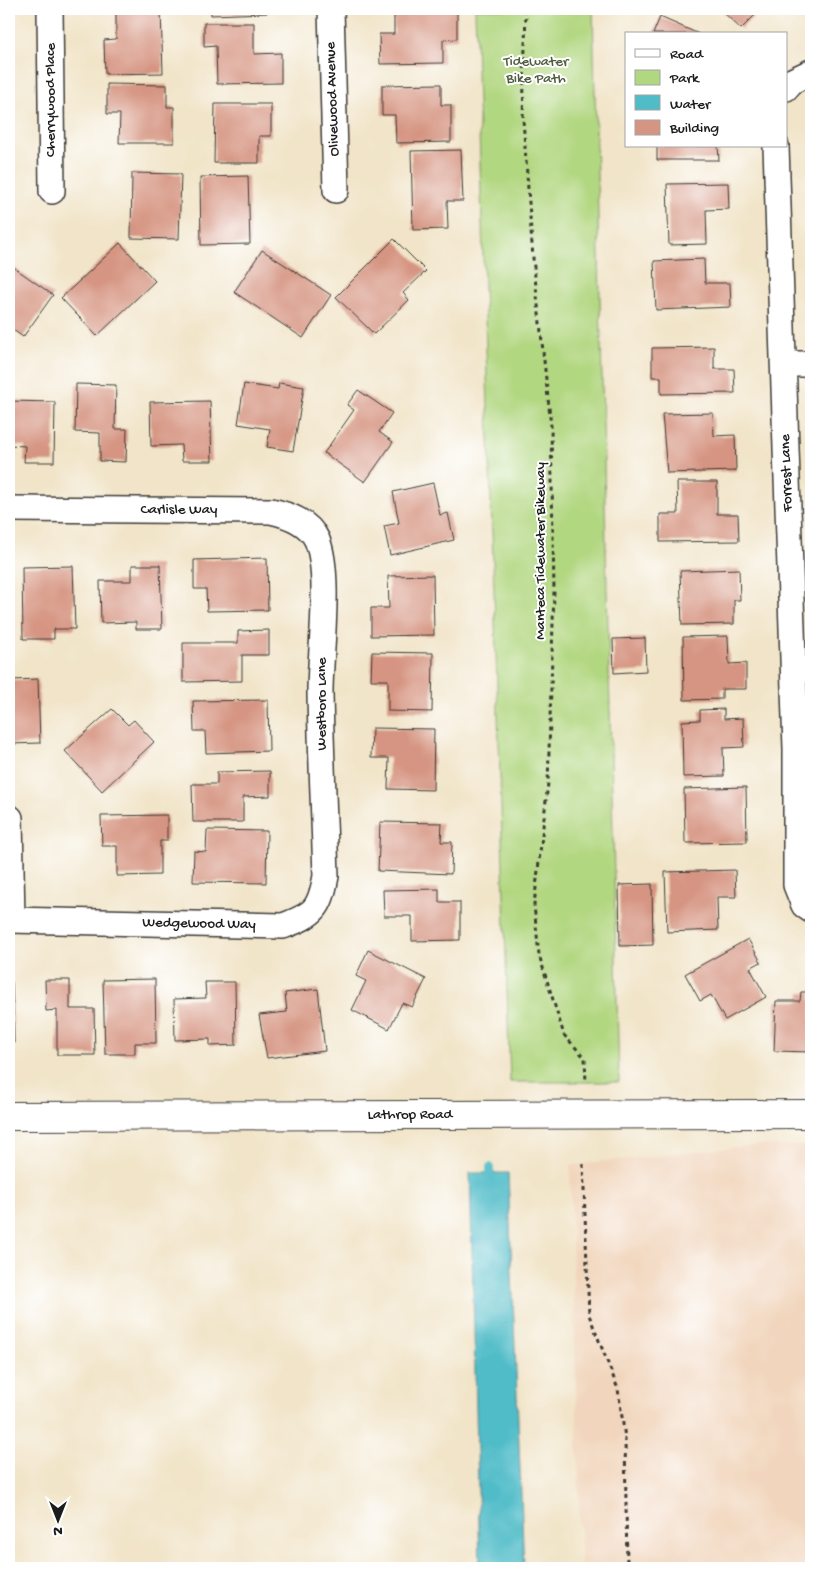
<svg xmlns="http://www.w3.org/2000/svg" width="820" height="1577" font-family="'Gochi Hand',sans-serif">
<rect width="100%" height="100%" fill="#fff"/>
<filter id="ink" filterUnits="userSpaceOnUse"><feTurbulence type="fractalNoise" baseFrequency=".02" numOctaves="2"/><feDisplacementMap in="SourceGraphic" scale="10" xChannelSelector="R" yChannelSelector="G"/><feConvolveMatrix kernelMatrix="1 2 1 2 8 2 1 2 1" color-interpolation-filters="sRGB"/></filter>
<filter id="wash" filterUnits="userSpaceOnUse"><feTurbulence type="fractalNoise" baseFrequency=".0096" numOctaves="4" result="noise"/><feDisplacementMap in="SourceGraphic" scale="20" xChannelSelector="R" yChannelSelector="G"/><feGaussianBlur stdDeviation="1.12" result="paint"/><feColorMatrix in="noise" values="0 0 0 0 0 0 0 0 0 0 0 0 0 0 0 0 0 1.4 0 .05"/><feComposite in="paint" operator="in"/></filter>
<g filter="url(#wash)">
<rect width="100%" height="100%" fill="#f1e4c8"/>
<path fill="#f1d5bc" d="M 759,1145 L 811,1146 L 811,1568 L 581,1568 L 570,1165 Z"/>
<path fill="#b2d781" stroke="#677a4e" d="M 475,9 L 593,9 L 619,1082 L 510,1082 Z"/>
<path fill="#4fbcc8" stroke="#366c72" d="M 470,1173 L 508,1173 L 524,1568 L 480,1568 Z"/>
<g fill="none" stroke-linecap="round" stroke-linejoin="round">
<path stroke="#4fbcc8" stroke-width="8" d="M 490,1167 L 490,1183"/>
</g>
<g id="blocks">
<g fill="#d69582">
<path d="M 211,9 L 266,9 L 267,13 L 211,15 Z"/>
<path d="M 394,9 L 457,9 L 457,39 L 443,40 L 443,63 L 380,64 L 379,34 L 394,34 Z"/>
<path d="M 720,9 L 751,9 L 756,14 L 741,29 Z"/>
<path d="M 161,11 L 163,73 L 105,74 L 104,40 L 116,39 L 116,12 Z"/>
<path d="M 660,17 L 699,34 L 653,34 Z"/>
<path d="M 204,23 L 254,23 L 254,54 L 281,53 L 281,83 L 217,84 L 216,46 L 204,47 Z"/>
<path d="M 107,84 L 167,85 L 167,107 L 174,107 L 174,143 L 119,143 L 120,114 L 107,114 Z"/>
<path d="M 441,84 L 441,105 L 451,105 L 451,142 L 396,143 L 395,115 L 382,115 L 382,85 Z"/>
<path d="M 215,104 L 271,104 L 271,136 L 259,136 L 259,163 L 214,163 Z"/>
<path d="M 657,146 L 718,146 L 719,160 L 657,160 Z"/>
<path d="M 461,150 L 463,201 L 447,201 L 448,229 L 413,230 L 411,151 Z"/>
<path d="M 132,173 L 181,174 L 179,239 L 131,238 Z"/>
<path d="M 248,176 L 250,244 L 201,245 L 200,177 Z"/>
<path d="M 728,183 L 729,209 L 706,210 L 707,244 L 669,245 L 667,184 Z"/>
<path d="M 394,239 L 426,271 L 403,293 L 409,300 L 374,334 L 336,297 Z"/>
<path d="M 120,243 L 155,281 L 97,336 L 61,298 Z"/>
<path d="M 262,250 L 331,295 L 303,338 L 234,292 Z"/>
<path d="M 704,259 L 705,283 L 730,283 L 731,307 L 656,310 L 654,261 Z"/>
<path d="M 9,264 L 53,295 L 23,337 L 9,327 Z"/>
<path d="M 714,347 L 714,369 L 734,369 L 735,393 L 661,394 L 661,377 L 652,377 L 652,348 Z"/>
<path d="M 279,383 L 304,387 L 293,451 L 267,447 L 270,429 L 238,424 L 244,384 L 278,389 Z"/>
<path d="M 76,384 L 116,385 L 115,429 L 127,429 L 126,462 L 100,461 L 100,433 L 75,432 Z"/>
<path d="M 358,390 L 392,413 L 379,432 L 393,442 L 365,482 L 324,453 L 354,410 L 347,405 Z"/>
<path d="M 9,401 L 55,402 L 54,462 L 24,462 L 25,446 L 9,445 Z"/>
<path d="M 210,401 L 212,461 L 182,461 L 181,445 L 151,446 L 150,402 Z"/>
<path d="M 713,413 L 714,436 L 735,435 L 736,471 L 667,473 L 662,414 Z"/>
<path d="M 677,482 L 717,482 L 717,514 L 738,514 L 739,541 L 660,542 L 660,514 L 678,514 Z"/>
<path d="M 433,483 L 440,515 L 448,513 L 454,540 L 390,555 L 384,526 L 399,523 L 393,492 Z"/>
<path d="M 267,558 L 268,610 L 207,611 L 206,589 L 194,589 L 194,560 Z"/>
<path d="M 132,565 L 160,565 L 162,629 L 136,629 L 136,622 L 101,623 L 100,581 L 132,581 Z"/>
<path d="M 73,566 L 75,629 L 54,629 L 54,639 L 23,639 L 22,567 Z"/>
<path d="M 739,569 L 740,600 L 734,600 L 734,624 L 682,625 L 680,571 Z"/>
<path d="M 433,575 L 434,635 L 371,636 L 371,608 L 389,608 L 388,576 Z"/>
<path d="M 269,630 L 269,655 L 242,655 L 242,681 L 183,682 L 183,643 L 238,643 L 238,631 Z"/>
<path d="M 728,636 L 729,664 L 746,663 L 746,689 L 722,689 L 722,699 L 684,700 L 683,637 Z"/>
<path d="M 645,638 L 646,671 L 614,673 L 613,639 Z"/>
<path d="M 372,652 L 433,653 L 432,712 L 388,711 L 388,680 L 371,680 Z"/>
<path d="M 38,679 L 40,743 L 10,744 L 9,686 L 11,686 L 11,680 Z"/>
<path d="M 268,700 L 269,751 L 206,753 L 205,731 L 194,731 L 193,701 Z"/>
<path d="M 112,709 L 128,725 L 134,720 L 154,742 L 102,791 L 65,751 Z"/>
<path d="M 724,709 L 724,719 L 743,718 L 744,747 L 723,748 L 724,776 L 683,777 L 682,721 L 700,720 L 700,710 Z"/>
<path d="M 372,728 L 434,729 L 433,790 L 388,789 L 389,758 L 371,758 Z"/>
<path d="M 270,771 L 270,796 L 243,797 L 243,822 L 193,822 L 192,784 L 217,784 L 217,772 Z"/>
<path d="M 746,787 L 747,842 L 685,843 L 684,789 Z"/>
<path d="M 167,815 L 167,841 L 160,841 L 160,875 L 117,876 L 117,846 L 102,846 L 101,816 Z"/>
<path d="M 380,822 L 442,823 L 441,842 L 452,842 L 451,874 L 378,871 Z"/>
<path d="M 207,830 L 267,831 L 266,883 L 193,882 L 194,851 L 206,852 Z"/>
<path d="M 735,870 L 736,897 L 717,897 L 718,930 L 667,932 L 665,872 Z"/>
<path d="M 652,884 L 653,945 L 620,946 L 619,885 Z"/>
<path d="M 439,889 L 439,902 L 460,902 L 460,940 L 412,941 L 412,916 L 384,916 L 383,890 Z"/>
<path d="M 748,939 L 761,962 L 750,968 L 766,997 L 725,1020 L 711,995 L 700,1001 L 685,974 Z"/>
<path d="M 368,950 L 426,979 L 412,1007 L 402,1003 L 389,1029 L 352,1010 L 366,981 L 356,976 Z"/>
<path d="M 155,979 L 156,1043 L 135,1043 L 135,1054 L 105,1054 L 103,980 Z"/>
<path d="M 45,980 L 70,980 L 70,1009 L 94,1009 L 95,1055 L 57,1055 L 57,1010 L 46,1011 Z"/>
<path d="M 9,982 L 12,982 L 14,1043 L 9,1044 Z"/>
<path d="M 205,982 L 235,982 L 236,1045 L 210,1046 L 210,1039 L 175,1040 L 174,999 L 206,998 Z"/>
<path d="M 318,989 L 325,1051 L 267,1058 L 259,1015 L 287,1012 L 285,993 Z"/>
<path d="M 801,992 L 811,992 L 811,1052 L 774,1051 L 776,1001 L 800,1001 Z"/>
</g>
</g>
</g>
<g filter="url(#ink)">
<use href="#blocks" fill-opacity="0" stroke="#3c3a36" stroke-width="1"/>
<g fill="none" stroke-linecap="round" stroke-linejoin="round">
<g stroke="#3c3a36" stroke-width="28">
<g id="minor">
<path d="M 50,9 L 52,191"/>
<path d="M 331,9 L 336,190"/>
<path d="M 786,88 L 792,81 L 811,72"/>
<path d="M 776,146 L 796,749 L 796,885 L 804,905 L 811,910"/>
<path d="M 784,364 L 811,364"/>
<path d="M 9,509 L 271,511 C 289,515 309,522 317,540 C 331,573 320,654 320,692 C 321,753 324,815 326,876 C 320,909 315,914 283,926 L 9,920"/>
<path d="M 10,818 L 12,920"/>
</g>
</g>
<g stroke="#3c3a36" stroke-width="30">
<path id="secondary" d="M 9,1116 L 811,1114"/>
</g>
<g stroke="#3c3a36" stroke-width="3" stroke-dasharray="4 4" stroke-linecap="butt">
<path d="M 526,9 L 523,119 L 533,258 L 551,426 L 554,591 L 548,783 L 534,905 L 539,955 L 564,1035 L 585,1058 L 586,1082"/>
<path d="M 583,1164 L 589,1315 L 618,1389 L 625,1438 L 627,1568"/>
</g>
<use href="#minor" stroke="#fff" stroke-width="25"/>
<use href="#secondary" stroke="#fff" stroke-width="28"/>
</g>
</g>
<g text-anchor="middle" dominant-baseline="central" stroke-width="4" stroke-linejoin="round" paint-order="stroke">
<g font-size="15" fill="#505d3f" stroke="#fff">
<text x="536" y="62">Tidewater<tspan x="536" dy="17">Bike Path</tspan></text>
</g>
<g font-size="15" fill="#1c1c1c" stroke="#fff">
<text transform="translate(333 99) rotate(-92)">Olivewood Avenue</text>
<text transform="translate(51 100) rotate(-90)">Cherrywood Place</text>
<text transform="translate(787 473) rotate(-92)">Forrest Lane</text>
<text x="179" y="510">Carlisle Way</text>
<text transform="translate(541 551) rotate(-90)">Manteca Tidewater Bikeway</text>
<text transform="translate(322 704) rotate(-90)">Westboro Lane</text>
<text transform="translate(199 924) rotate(1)">Wedgewood Way</text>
<text x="410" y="1115">Lathrop Road</text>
</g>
</g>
<rect width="820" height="1577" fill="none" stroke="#fff" stroke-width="30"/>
<rect x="625" y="32" width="162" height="115" fill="#ffffff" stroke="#a4a4a4"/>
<rect x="635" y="49" width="25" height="8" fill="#ffffff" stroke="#a4a4a4"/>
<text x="670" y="58" font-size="15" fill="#1c1c1c">Road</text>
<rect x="635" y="70" width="25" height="15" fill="#b2d781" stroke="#a4a4a4"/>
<text x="670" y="82" font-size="15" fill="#1c1c1c">Park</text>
<rect x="635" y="95" width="25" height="15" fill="#4fbcc8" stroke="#a4a4a4"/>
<text x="670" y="108" font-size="15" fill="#1c1c1c">Water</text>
<rect x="635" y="120" width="25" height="15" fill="#d69582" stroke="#a4a4a4"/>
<text x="670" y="132" font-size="15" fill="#1c1c1c">Building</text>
<g transform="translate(58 1520) rotate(180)" stroke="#ffffff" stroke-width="4" paint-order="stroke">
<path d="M0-4L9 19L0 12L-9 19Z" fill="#1c1c1c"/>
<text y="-8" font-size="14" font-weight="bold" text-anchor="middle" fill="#1c1c1c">N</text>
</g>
</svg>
